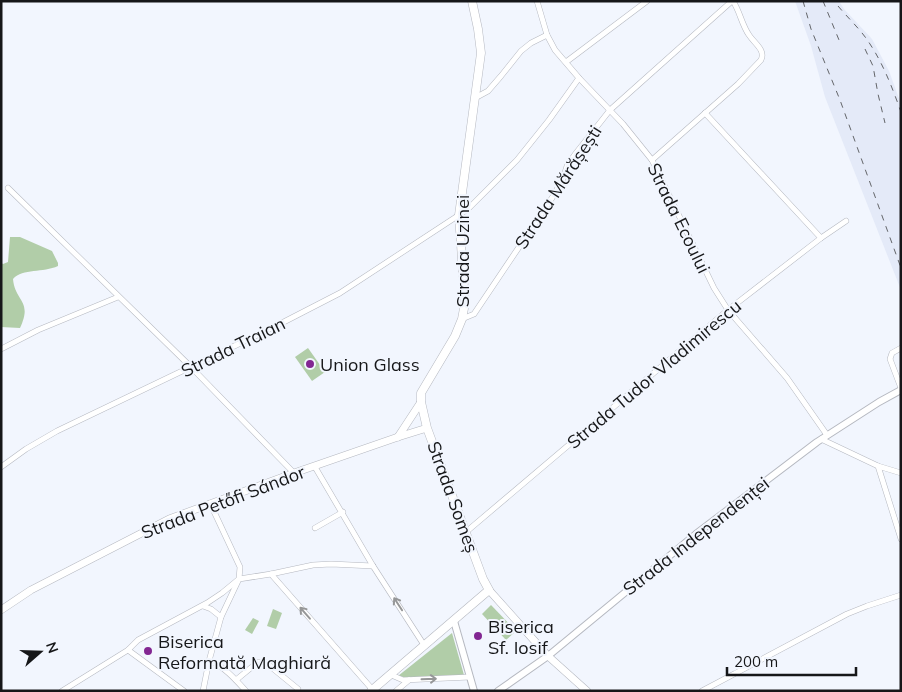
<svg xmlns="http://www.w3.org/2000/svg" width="902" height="692" font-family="Mulish,sans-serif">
<rect width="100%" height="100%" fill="#f2f6fe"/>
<path fill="#e4eaf8" d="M 795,1 L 839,1 L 844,9 L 872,39 L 889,71 L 901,104 L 901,290 L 825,97 L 811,46 Z"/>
<g fill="#b1cda8">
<path d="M 10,237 L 20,237 L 52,251 L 58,263 L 58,266 C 43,273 23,268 13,279 C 15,302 33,300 20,328 L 1,327 L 1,263 L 3,264 L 8,262 Z"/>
<path d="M 308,348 L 325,372 L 312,381 L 295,357 Z"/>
<path d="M 491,605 L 516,631 L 506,640 L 482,614 Z"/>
<path d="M 273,609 L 282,613 L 276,629 L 267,626 Z"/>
<path d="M 253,618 L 259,621 L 252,634 L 245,630 Z"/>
<path d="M 452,633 L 464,675 L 409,678 L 398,676 Z"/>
</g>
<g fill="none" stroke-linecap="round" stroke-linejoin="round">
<g stroke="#b5b8c0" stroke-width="6">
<g id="minor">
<path d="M 537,1 L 547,35 L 555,50 L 579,78 L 623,124 L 652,160 L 714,288 L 728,310 L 787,378 L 827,435"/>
<path d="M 566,62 L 647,1"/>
<path d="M 475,98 L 488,91 L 501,76 L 521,51 L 531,43 L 547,35"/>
<path d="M 705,113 L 821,238"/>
<path d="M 652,160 L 738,84 L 761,60 C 766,50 754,43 749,35 C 742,25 740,12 733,1"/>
<path d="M 8,188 L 191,367 L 294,473"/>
<path d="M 462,319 L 474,314 L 552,198 L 563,179 L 567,166 L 576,153 L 610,110 L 732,1"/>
<path d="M 901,348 L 892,353 L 890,359 L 901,388"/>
<path d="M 1,349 L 38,330 L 118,297"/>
<path d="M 821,439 L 878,466 L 901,473"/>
<path d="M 878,466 L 901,539"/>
<path d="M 1,467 L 26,449 L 57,431 L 274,327 L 340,293 L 459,215 L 469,208 L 517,160 L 549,120 L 579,78"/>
<path d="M 315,467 L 373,566 L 424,645"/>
<path d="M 315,528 L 343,512"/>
<path d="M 466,532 L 728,310 L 821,238 L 846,221"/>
<path d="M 271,574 L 372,689"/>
<path d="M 203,606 L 211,609 L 221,617"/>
<path d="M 128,650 L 184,691"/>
<path d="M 209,661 C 222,664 237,681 246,691"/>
<path d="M 389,674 L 403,680 L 470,677"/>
<path d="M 236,680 L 258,662 L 265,662 L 298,689"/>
<path d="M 62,691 L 128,650 L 138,640 L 207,603 L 222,593 L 239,579 L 240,567 L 210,503"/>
<path d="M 203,691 L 209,661 L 221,617 L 239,579 L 271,574 L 313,565 L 331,564 L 373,566"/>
<path d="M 396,691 L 409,680"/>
<path d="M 702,691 L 847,614 L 867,606 L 901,595"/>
</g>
</g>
<g stroke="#b5b8c0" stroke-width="8">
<g id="tertiary">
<path d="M 454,621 L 474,691"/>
<path d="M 498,691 L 548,656 L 696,534 L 817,442 L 879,402 L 901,390"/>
</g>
</g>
<g stroke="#b5b8c0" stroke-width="8">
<g id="secondary">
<path d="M 398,437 L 421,402"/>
<path d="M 489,590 L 548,656 L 587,691"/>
<path d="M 1,610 L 31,590 L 169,519 L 294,473 L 398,437 L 427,428"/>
</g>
</g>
<g stroke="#b5b8c0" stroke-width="9">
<path id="primary" d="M 371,691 L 489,590 L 483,579 L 427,428 L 421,402 L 421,393 L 455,336 L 462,319 L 465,303 L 459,215 L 481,53 L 478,29 L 472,1"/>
</g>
<use href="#minor" stroke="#fff" stroke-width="5"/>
<use href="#tertiary" stroke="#fff" stroke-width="6"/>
<use href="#secondary" stroke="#fff" stroke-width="7"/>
<use href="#primary" stroke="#fff" stroke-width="8"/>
<g stroke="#636569" stroke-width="1" stroke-dasharray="6 6" stroke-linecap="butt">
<path d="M 803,1 L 811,29 L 840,100 L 901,268"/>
<path d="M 823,1 L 839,40"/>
<path d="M 838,6 C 848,18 860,29 868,41 C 883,63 892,87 901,112"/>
<path d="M 865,49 L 873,66 L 878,94 L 885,123"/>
</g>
</g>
<defs><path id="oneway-shaft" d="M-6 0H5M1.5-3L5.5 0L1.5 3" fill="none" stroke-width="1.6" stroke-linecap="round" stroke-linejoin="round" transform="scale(1.25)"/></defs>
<g stroke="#969798">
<use href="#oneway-shaft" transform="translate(398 604) rotate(-123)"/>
<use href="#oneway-shaft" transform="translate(305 613) rotate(-131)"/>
<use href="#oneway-shaft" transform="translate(429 679) rotate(-2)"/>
</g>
<g fill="#822692" stroke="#f2f6fe" stroke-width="2">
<circle cx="310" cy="364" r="5"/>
<circle cx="478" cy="636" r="5"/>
<circle cx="148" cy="651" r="5"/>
</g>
<g text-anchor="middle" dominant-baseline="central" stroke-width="4" stroke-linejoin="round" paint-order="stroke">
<g font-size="18" fill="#161719" stroke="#f2f6fe">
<text transform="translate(558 187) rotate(-57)">Strada Mărășești</text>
<text transform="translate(679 218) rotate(64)">Strada Ecoului</text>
<text transform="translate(462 251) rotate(-90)">Strada Uzinei</text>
<text transform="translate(233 347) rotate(-26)">Strada Traian</text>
<text transform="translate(654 374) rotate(-40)">Strada Tudor Vladimirescu</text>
<text transform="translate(453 497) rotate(70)">Strada Someș</text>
<text transform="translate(223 502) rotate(-21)">Strada Petőfi Sándor</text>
<text transform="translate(696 536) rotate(-38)">Strada Independenței</text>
</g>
<g font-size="18" fill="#161719" stroke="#f2f6fe" text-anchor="start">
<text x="320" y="364">Union Glass</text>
<text x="488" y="626">Biserica<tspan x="488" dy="21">Sf. Iosif</tspan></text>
<text x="158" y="641">Biserica<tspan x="158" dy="21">Reformată Maghiară</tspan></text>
</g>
</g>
<rect width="902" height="692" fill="none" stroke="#161719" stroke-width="5"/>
<g transform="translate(40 652) rotate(70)" stroke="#f2f6fe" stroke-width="4" paint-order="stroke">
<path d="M0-4L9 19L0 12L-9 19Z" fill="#161719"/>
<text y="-8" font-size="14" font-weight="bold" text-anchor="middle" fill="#161719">N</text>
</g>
<path d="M727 667v8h129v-8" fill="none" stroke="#161719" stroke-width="2.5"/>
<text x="734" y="667" font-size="15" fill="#161719" stroke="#f2f6fe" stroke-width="4" paint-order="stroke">200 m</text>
</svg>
